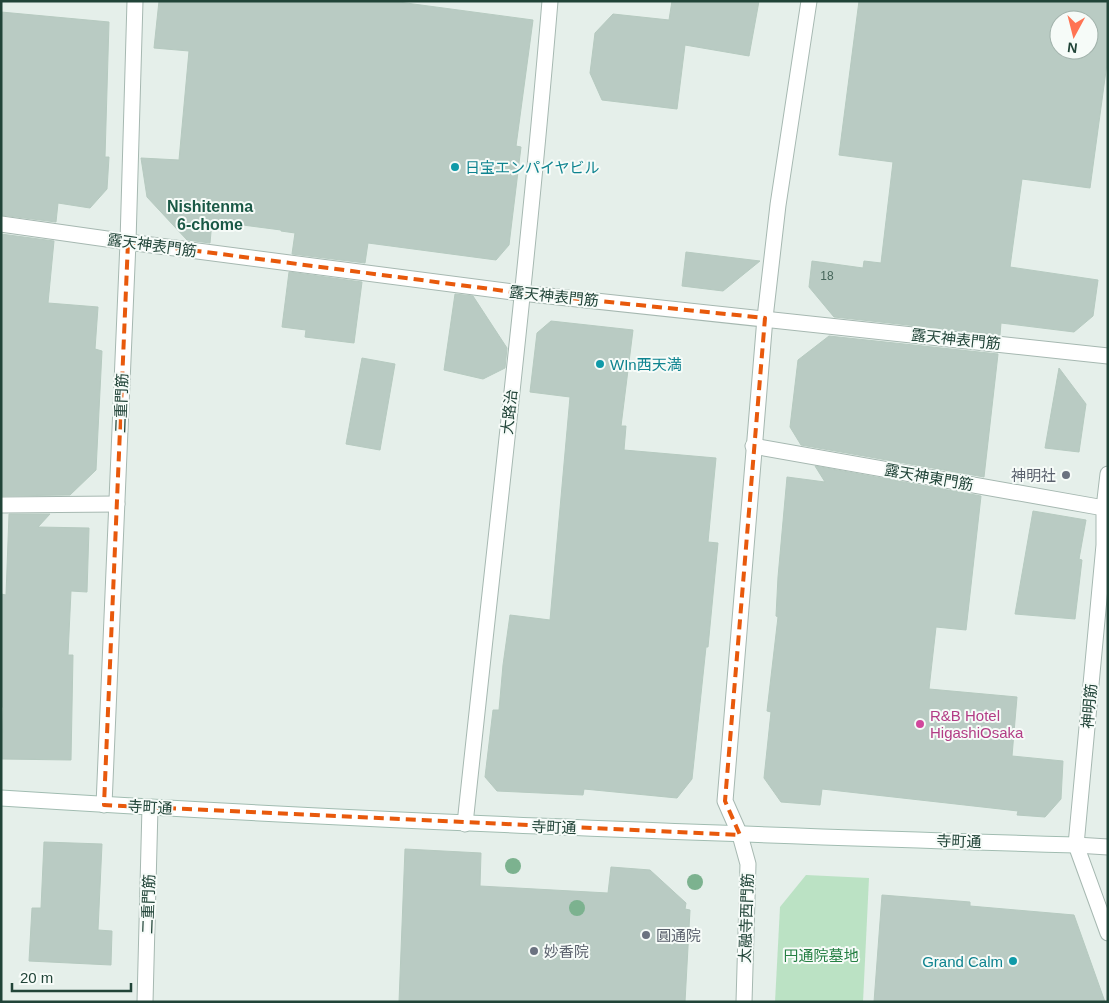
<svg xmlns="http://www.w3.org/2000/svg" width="1109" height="1003" font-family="Helvetica,'Noto Sans JP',sans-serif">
<rect width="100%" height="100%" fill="#e5efea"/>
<path fill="#bbe2c4" d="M 806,875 L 869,878 L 863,1002 L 775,1002 L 780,907 Z"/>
<g fill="#b9cbc3" stroke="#b6cac0" fill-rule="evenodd">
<path d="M 159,1 L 391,1 L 533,20 L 516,146 L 521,147 L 509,245 L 496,260 L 368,243 L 365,263 L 292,254 L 295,233 L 281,231 L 281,230 L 212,221 L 210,243 L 187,240 L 147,197 L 141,158 L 179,160 L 189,51 L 154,48 Z"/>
<path d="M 672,1 L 759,1 L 749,56 L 685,45 L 677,109 L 602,100 L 590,73 L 595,33 L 613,14 L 669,20 Z"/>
<path d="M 859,1 L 1108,1 L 1108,56 L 1090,188 L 1022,179 L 1010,267 L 1098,280 L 1093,316 L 1074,332 L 1001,323 L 1000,335 L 834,317 L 809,287 L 812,261 L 863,268 L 864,261 L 881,263 L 893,162 L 839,155 ZM 1059,20 L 1089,20 L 1089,50 L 1059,50 Z"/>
<path d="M 1,12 L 109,22 L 105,157 L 109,157 L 107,189 L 90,208 L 58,203 L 56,222 L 1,215 Z"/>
<path d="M 1,234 L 54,241 L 48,303 L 98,307 L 95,349 L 102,351 L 96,470 L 70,495 L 1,496 Z"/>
<path d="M 686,252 L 760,261 L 723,291 L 682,286 Z"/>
<path d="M 289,272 L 362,282 L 354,343 L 305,337 L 306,330 L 282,327 Z"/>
<path d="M 455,294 L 473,296 L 507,348 L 505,368 L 483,379 L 444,370 Z"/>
<path d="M 551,321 L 633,330 L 621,426 L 626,426 L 624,450 L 716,458 L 708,542 L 718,543 L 708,647 L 706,647 L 692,779 L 677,798 L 584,789 L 583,795 L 497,791 L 485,777 L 493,710 L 499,710 L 503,665 L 510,615 L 550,620 L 570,397 L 530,392 L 537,333 Z"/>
<path d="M 829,336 L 998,354 L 984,477 L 801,445 L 790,427 L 798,360 Z"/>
<path d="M 362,358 L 395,364 L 380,450 L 346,444 Z"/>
<path d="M 1059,368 L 1086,404 L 1079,452 L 1045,448 Z"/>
<path d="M 815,466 L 981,496 L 966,630 L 936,627 L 929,689 L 1017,697 L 1012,756 L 1063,761 L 1061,799 L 1045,817 L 1017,815 L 1018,811 L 822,789 L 820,805 L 781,802 L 764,778 L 771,712 L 767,711 L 778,617 L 776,616 L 778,577 L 787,477 L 825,482 Z"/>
<path d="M 1033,511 L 1086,520 L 1079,559 L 1082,560 L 1075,619 L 1015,614 Z"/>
<path d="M 9,514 L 50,514 L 38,527 L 89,528 L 87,592 L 71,591 L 68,655 L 73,655 L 71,760 L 2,759 L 3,707 L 1,707 L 1,594 L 6,595 Z"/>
<path d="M 44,842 L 102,844 L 98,930 L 112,931 L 111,965 L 29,961 L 32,908 L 41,908 Z"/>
<path d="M 405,849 L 481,853 L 480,886 L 608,893 L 611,867 L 650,870 L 686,903 L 685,909 L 690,910 L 685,1002 L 399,1002 Z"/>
<path d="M 882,895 L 970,902 L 970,906 L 1074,915 L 1105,1002 L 874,1002 Z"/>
</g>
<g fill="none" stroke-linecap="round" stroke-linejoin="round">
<g stroke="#a6b8b1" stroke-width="17">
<g id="street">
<path d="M 1,224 L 128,242 L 521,293 L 1108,356"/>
<path d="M 753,446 L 1104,508"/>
<path d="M 1108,474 L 1104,508 L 1104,545 L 1076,845 L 1108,933"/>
<path d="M 1,505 L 117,504"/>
<path d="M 104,805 L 128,242 L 135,1"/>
<path d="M 465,824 C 494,550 527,276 550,1"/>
<path d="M 1076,845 L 1108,847"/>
<path d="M 145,1002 L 150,807"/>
<path d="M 744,1002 L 748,864 L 740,835 L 725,801 L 765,318 L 778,205 L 809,1"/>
</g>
</g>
<g stroke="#a1bcb1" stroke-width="17">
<path id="secondary" d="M 1,798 C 359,821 717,834 1076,845"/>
</g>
<use href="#street" stroke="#fff" stroke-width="15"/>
<use href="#secondary" stroke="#fff" stroke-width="15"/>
</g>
<g fill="#7cb28f">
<circle cx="513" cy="866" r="8"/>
<circle cx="695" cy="882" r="8"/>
<circle cx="577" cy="908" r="8"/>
</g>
<path fill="none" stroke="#e8590c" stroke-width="4" stroke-dasharray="10 6" stroke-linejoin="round" d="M 128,242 L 521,293 L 765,318 L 725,801 L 740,835 L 104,805 Z"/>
<g fill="#0f9aa8" stroke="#f6fbf8" stroke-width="2">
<circle cx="455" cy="167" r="5"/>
<circle cx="600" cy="364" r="5"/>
<circle cx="1013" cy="961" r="5"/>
</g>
<g fill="#6b7280" stroke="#f6fbf8" stroke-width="2">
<circle cx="1066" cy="475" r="5"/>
<circle cx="646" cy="935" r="5"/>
<circle cx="534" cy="951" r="5"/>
</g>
<circle fill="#d1479c" stroke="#f6fbf8" stroke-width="2" cx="920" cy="724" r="5"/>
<g text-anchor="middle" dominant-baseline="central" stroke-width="4" stroke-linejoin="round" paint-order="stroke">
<g font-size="12" fill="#47665b">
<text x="827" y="276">18</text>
</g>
<g font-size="15" fill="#0d838f" stroke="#f6fbf8" text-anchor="start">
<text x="465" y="167">日宝エンパイヤビル</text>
<text x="610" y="364">WIn西天満</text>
<text x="1003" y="961" text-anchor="end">Grand Calm</text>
</g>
<g font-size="15" fill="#214438" stroke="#f6fbf8">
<text transform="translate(152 245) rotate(8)">露天神表門筋</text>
<text transform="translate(554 296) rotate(6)">露天神表門筋</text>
<text transform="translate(956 339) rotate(6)">露天神表門筋</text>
<text transform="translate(121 403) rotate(-88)">二重門筋</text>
<text transform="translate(509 412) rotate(-84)">大路治</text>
<text transform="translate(929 477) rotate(10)">露天神東門筋</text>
<text transform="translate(1089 706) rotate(-85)">神明筋</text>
<text transform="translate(150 807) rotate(3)">寺町通</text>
<text transform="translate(554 827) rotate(2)">寺町通</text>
<text transform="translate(959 841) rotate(2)">寺町通</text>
<text transform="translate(148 904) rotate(-88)">二重門筋</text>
<text transform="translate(746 918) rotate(-88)">太融寺西門筋</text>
</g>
<g font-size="15" fill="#5b616d" stroke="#f6fbf8" text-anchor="start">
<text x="1056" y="475" text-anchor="end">神明社</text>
<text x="656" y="935">圓通院</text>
<text x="544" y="951">妙香院</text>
</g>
<g font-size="15" fill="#b23c85" stroke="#f6fbf8" text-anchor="start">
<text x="930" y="715">R&amp;B Hotel<tspan x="930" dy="17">HigashiOsaka</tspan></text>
</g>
<g font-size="15" fill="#268044" stroke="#f6fbf8">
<text x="821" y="955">円通院墓地</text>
</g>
<g font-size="16" font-weight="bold" fill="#1a5946" stroke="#f6fbf8">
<text x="210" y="206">Nishitenma<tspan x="210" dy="18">6-chome</tspan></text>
</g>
</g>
<rect width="1109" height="1003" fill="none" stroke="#214438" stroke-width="5"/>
<g transform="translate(1074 35) rotate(187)"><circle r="24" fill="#f6fbf8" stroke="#a1b2ab"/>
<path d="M0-4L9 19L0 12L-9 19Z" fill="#ff7353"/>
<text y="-8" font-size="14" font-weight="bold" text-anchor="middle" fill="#214438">N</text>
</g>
<path d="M12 983v8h119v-8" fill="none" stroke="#214438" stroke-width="2.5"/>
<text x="20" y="983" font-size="15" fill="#214438" stroke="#f6fbf8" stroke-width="4" paint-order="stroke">20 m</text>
</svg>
